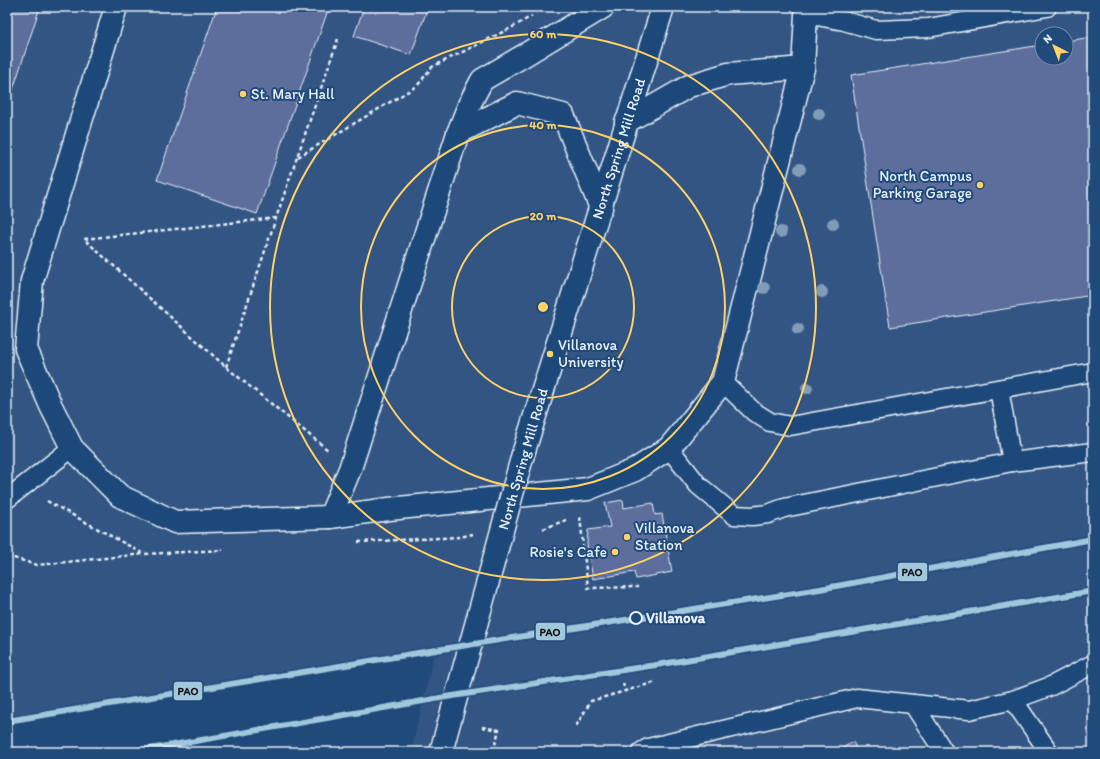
<svg xmlns="http://www.w3.org/2000/svg" width="1100" height="759" font-family="Itim,sans-serif">
<rect width="100%" height="100%" fill="#1f4a7a"/>
<filter id="ink" filterUnits="userSpaceOnUse"><feTurbulence type="fractalNoise" baseFrequency=".025" numOctaves="2"/><feDisplacementMap in="SourceGraphic" scale="8" xChannelSelector="R" yChannelSelector="G"/><feConvolveMatrix kernelMatrix="1 2 1 2 8 2 1 2 1" color-interpolation-filters="sRGB"/></filter>
<g filter="url(#ink)">
<path fill="#325584" fill-rule="evenodd" d="M 7,7 L 1093,7 L 1093,752 L 411,752 L 435,650 L 7,721 ZM 1042,34 L 1066,34 L 1066,58 L 1042,58 Z"/>
<g fill="#5d6e9c" stroke="#e8f1f8">
<path d="M 7,7 L 40,7 L 7,108 Z"/>
<path d="M 217,7 L 329,7 L 257,214 L 157,180 Z"/>
<path d="M 364,7 L 428,7 L 411,55 L 354,36 Z"/>
<path d="M 1093,37 L 1093,295 L 890,327 L 851,75 L 1042,45 L 1042,58 L 1066,58 L 1066,41 Z"/>
<path d="M 623,500 L 624,508 L 653,503 L 655,515 L 662,514 L 672,572 L 636,579 L 634,572 L 593,579 L 587,544 L 588,530 L 610,527 L 605,503 Z"/>
<path d="M 853,742 L 858,752 L 836,752 Z"/>
</g>
<g fill="none" stroke-linecap="round" stroke-linejoin="round">
<g stroke="#e8f1f8" stroke-width="21">
<g id="lane">
<path d="M 803,7 L 806,14 L 844,21 L 876,30 L 928,28 L 1047,7"/>
<path d="M 723,382 L 754,412 L 770,422 L 790,426 L 1093,372"/>
<path d="M 669,448 L 698,485 L 734,515 L 752,516 L 768,514 L 784,508 L 1012,462 L 999,389"/>
<path d="M 1012,462 L 1093,452"/>
<path d="M 7,499 L 72,448"/>
<path d="M 1013,700 L 1049,752"/>
<path d="M 913,704 L 944,752"/>
<path d="M 641,752 L 648,748 L 857,698 L 969,710 L 1013,700 L 1051,686 L 1093,664"/>
</g>
</g>
<g stroke="#e8f1f8" stroke-width="25">
<g id="street">
<path d="M 116,7 L 32,281 L 26,349 L 51,406 L 72,448 L 120,496 L 175,522 L 330,517 L 389,509 L 588,489 L 635,470 L 669,448 L 723,382 L 803,68 L 806,14"/>
<path d="M 626,122 L 689,86 L 728,74 L 803,68"/>
<path d="M 458,133 L 517,103 L 563,115 L 601,208"/>
<path d="M 330,517 L 350,469 L 458,133 L 469,105 L 482,80 L 523,56 L 603,7"/>
</g>
</g>
<g stroke="#e8f1f8" stroke-width="25">
<g id="secondary">
<path id="s1" d="M 523,454 L 663,7"/>
</g>
</g>
<g stroke="#e8f1f8" stroke-width="2.5" stroke-dasharray="4 3" stroke-linecap="butt">
<path d="M 298,157 L 417,86 L 432,67 L 511,28 L 532,16"/>
<path d="M 7,210 L 14,212"/>
<path d="M 276,218 L 84,239 L 226,367 L 328,450"/>
<path d="M 226,367 L 276,218 L 338,39"/>
<path d="M 47,501 L 142,553"/>
<path d="M 580,517 L 588,588 L 638,587"/>
<path d="M 543,529 L 566,520"/>
<path d="M 358,542 L 460,537 L 473,534"/>
<path d="M 7,556 L 37,565 L 144,554 L 223,550"/>
<path d="M 623,683 L 625,691"/>
<path d="M 576,726 L 591,701 L 656,682"/>
<path d="M 482,727 L 499,730 L 493,752"/>
</g>
<use href="#lane" stroke="#1f4a7a" stroke-width="18"/>
<use href="#street" stroke="#1f4a7a" stroke-width="22"/>
<use href="#secondary" stroke="#1f4a7a" stroke-width="22"/>
<g stroke="#e8f1f8" stroke-width="25" stroke-linecap="butt">
<path id="secondary-bridge" d="M 441,752 L 523,454"/>
</g>
<use href="#secondary-bridge" stroke="#1f4a7a" stroke-width="22"/>
<g stroke="#1f4a7a" stroke-width="9">
<g id="rail-1">
<path d="M 7,721 L 436,650 L 820,589 L 1093,539"/>
<path d="M 133,752 L 446,697 L 656,665 L 1093,591"/>
</g>
</g>
<use href="#rail-1" stroke="#a1c7dd" stroke-width="6"/>
</g>
<g fill="#819cb6">
<circle cx="819" cy="114" r="6"/>
<circle cx="800" cy="169" r="6"/>
<circle cx="833" cy="224" r="6"/>
<circle cx="781" cy="232" r="6"/>
<circle cx="764" cy="288" r="6"/>
<circle cx="822" cy="292" r="6"/>
<circle cx="798" cy="329" r="6"/>
<circle cx="807" cy="388" r="6"/>
</g>
</g>
<g fill="none" stroke="#ffd166" stroke-width="2">
<circle cx="543" cy="307" r="91"/>
<circle cx="543" cy="307" r="182"/>
<circle cx="543" cy="307" r="273"/>
</g>
<g fill="#ffd166" stroke="#1f4a7a" stroke-width="1.5">
<circle cx="243" cy="94" r="4"/>
<circle cx="980" cy="185" r="4"/>
<circle cx="550" cy="354" r="4"/>
<circle cx="627" cy="537" r="4"/>
<circle cx="615" cy="552" r="4"/>
</g>
<circle fill="#1f4a7a" stroke="#e8f1f8" stroke-width="2" cx="636" cy="618" r="6"/>
<g text-anchor="middle" dominant-baseline="central" stroke-width="4" stroke-linejoin="round" paint-order="stroke">
<g font-size="15" fill="#e8f1f8" stroke="#1f4a7a" text-anchor="start">
<text x="251" y="94">St. Mary Hall</text>
<text x="972" y="176" text-anchor="end">North Campus<tspan x="972" dy="17">Parking Garage</tspan></text>
<text x="558" y="345">Villanova<tspan x="558" dy="17">University</tspan></text>
<text x="635" y="528">Villanova<tspan x="635" dy="17">Station</tspan></text>
<text x="607" y="552" text-anchor="end">Rosie's Cafe</text>
</g>
<g font-size="15" fill="#e8f1f8" stroke="#1f4a7a">
<text stroke="none"><textPath href="#s1" startOffset="320">North Spring Mill Road</textPath></text>
<text transform="translate(523 459) rotate(-74)">North Spring Mill Road</text>
</g>
<g font-size="15" font-weight="bold" fill="#e8f1f8" stroke="#1f4a7a" text-anchor="start">
<text x="646" y="618">Villanova</text>
</g>
</g>
<circle cx="543" cy="307" r="6" fill="#ffd166" stroke="#1f4a7a" stroke-width="2"/>
<g font-size="12" text-anchor="middle" font-weight="bold" fill="#ffd166" stroke="#1f4a7a" stroke-width="4" stroke-linejoin="round" paint-order="stroke">
<text x="543" y="38">60 m</text>
<text x="543" y="129">40 m</text>
<text x="543" y="220">20 m</text>
</g>
<g stroke="#1f4a7a" stroke-width="1.5">
<rect x="897" y="562" width="31" height="20" rx="4" fill="#a1c7dd"/>
<rect x="535" y="622" width="31" height="19" rx="4" fill="#a1c7dd"/>
<rect x="173" y="681" width="30" height="20" rx="4" fill="#a1c7dd"/>
</g>
<g font-size="11" text-anchor="middle" font-weight="bold" fill="#111">
<text x="912" y="576">PAO</text>
<text x="550" y="636">PAO</text>
<text x="188" y="695">PAO</text>
</g>
<rect width="1100" height="759" fill="none" stroke="#1f4a7a" stroke-width="24"/>
<rect x="12" y="12" width="1076" height="735" fill="none" stroke="#e8f1f8" stroke-width="1.5" filter="url(#ink)"/>
<g transform="translate(1054 46) rotate(318)"><circle r="19" fill="#1f4a7a" stroke="#6f8dac"/>
<path d="M0-3L7 15L0 10L-7 15Z" fill="#ffd166"/>
<text y="-6" font-size="11" font-weight="bold" text-anchor="middle" fill="#e8f1f8">N</text>
</g>
</svg>
